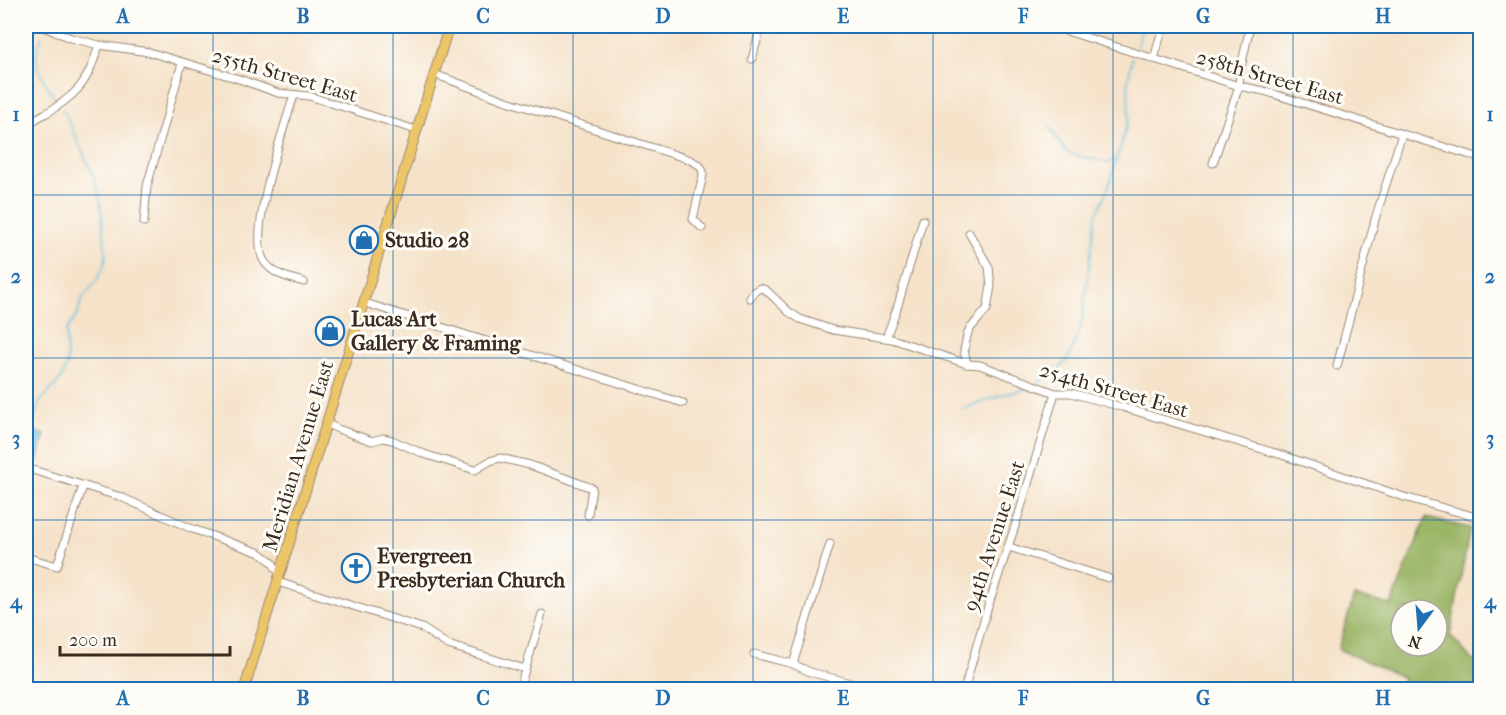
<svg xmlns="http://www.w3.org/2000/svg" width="1506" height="715" font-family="'IM FELL French Canon',serif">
<rect width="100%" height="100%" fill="#fdfcf7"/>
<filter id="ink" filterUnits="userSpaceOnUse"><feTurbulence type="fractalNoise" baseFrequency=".0167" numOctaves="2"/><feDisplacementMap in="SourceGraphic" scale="12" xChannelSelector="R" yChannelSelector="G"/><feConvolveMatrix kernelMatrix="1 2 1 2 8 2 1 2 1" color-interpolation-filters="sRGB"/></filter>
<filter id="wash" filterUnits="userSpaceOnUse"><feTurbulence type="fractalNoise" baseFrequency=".008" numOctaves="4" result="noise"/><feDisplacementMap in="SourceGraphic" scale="24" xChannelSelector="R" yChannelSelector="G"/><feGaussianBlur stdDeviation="1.35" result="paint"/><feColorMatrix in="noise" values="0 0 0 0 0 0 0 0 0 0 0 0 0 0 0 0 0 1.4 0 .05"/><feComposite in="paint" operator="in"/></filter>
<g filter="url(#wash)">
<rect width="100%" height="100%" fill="#f5e2c9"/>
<path fill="#9cb667" stroke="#6c7042" stroke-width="1.5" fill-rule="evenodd" d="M 1426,518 L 1470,528 L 1450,635 L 1472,660 L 1480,662 L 1480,689 L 1405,689 L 1402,677 L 1338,649 L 1354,596 L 1391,605 ZM 1401,610 L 1437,610 L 1437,646 L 1401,646 Z"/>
<path fill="#5bbbda" stroke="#4b727c" stroke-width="1.5" d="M 26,429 L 45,435 L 37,461 L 26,457 Z"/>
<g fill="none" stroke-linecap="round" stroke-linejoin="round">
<g stroke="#5bbbda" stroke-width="1.5">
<path d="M 42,37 C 28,61 43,78 55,99"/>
<path d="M 1136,49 L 1143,26"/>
<path d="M 1050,127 L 1067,153 L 1100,161"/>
<path d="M 1104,162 L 1109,163 L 1116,158"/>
<path d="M 1037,383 L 1059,369 L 1068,359 L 1081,326 L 1096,215 L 1107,192 L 1129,117 L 1128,82 L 1132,58"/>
<path d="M 962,409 L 1002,395 L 1030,388"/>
<path d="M 31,430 L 39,403 L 61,379 L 67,364 L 66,331 L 77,315 L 83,297 L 97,280 L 104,266 L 106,254 L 100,197 L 92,173 L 63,109"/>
</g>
</g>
</g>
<g filter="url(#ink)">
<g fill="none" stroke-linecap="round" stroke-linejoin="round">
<g stroke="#988674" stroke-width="9">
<g id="minor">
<path d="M 41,26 L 71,38 L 99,45 L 149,52 L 239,79 L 278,93 L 309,96 L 416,130"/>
<path d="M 1051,26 L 1239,86 L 1264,91 L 1480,158"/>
<path d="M 752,59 L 761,26"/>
<path d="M 1154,59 L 1163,26"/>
<path d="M 434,74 L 504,100 L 688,159 C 696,163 703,165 703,175 L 693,219 L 702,228"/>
<path d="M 294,95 C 284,128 247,232 264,261 C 273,275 290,278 304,282"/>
<path d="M 26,127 C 33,119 44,115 53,109 C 82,91 89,77 99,45"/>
<path d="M 1213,163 L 1239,86 L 1240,72 L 1250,26"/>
<path d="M 144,222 L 147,186 L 182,63"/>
<path d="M 750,298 L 755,291 L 760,288 L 766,290 L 789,312 L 800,319 L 833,330 L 892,339 L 967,364 L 980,365 L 1055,393 L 1071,393 L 1122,407 L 1282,455 L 1404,497 L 1480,518"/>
<path d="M 365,303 L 683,403"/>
<path d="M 886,338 L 898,305 L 923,220"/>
<path d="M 967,364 L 964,350 L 967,336 L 969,330 L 987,309 L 991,286 L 989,267 L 969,233"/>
<path d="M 1337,366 L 1376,216 L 1402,134"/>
<path d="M 327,424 L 338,429 L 372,441 L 383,438 L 392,440 L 424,454 L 475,470 L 490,461 L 500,458 L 530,465 L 592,488 L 588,515"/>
<path d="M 26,468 L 121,497 L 190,528 L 260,553 L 272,562 L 280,575"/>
<path d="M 1009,547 L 1108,578"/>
<path d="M 26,557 L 57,566 L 83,486"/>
<path d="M 278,582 L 422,628 L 448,645 L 525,669"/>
<path d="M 754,654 L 793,664 L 810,672 L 876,690"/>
<path d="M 793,664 L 830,544"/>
<path d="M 519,690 L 542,614"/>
<path d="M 964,690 L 986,613 L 1019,514 L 1055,393"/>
</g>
</g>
<g stroke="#988674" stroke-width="11">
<path id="major" d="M 244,690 L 449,26"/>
</g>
<use href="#minor" stroke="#fff" stroke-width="7"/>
<use href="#major" stroke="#edc569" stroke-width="9"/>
</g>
</g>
<path fill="none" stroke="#1f6fb2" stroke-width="1.5" stroke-opacity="0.55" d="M 213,26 L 213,690M 393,26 L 393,690M 573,26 L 573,690M 753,26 L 753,690M 933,26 L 933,690M 1113,26 L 1113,690M 1293,26 L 1293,690M 26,195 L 1480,195M 26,358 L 1480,358M 26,520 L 1480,520"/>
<defs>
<g id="shop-ring" transform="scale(1.5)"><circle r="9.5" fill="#fdfcf7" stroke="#1f6fb2" stroke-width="1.5"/><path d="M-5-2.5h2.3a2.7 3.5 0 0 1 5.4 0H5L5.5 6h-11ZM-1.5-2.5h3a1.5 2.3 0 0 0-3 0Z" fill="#1f6fb2"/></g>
<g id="church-ring" transform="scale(1.5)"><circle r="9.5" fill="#fdfcf7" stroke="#1f6fb2" stroke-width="1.5"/><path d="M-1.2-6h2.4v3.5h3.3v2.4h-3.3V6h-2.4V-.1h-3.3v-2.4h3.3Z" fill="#1f6fb2"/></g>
</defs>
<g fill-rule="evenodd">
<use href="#shop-ring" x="364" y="240"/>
<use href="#shop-ring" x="330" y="331"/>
<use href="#church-ring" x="356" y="568"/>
</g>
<g text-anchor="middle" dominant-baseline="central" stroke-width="6" stroke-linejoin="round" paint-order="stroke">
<g font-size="21" fill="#3b2a1e" stroke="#fdfcf7">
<text transform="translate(285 75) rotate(16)">255th Street East</text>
<text transform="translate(1270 77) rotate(16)">258th Street East</text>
<text transform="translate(1114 390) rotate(16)">254th Street East</text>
<text transform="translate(298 456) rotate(-73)">Meridian Avenue East</text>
<text transform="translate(994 536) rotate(-72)">94th Avenue East</text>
</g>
<g font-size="21" font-weight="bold" fill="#3b2a1e" stroke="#fdfcf7" text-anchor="start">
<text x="385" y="240">Studio 28</text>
<text x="351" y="319">Lucas Art<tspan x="351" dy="24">Gallery &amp; Framing</tspan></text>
<text x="377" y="556">Evergreen<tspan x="377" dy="24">Presbyterian Church</tspan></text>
</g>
</g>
<rect width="1506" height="715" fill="none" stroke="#fdfcf7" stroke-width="66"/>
<g transform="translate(1419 628) rotate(196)"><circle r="28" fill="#fdfcf7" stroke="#afa8a0" stroke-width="1.5"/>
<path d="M0-4.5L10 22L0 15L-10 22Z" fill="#1f6fb2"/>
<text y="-9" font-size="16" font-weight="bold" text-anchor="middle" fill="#3b2a1e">N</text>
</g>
<path d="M60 646v9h170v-9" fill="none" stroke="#3b2a1e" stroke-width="3"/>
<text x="69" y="646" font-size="18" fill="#3b2a1e" stroke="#fdfcf7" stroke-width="4.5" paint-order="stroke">200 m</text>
<rect x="33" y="33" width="1440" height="649" fill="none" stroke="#1f6fb2" stroke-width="2"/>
<g font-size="20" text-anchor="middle" font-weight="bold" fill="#1f6fb2">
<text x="123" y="23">A</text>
<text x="303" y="23">B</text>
<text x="483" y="23">C</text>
<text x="663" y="23">D</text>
<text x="843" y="23">E</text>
<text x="1023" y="23">F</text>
<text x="1203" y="23">G</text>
<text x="1383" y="23">H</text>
<text x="16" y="121">1</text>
<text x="1490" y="121">1</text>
<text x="16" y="283">2</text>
<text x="1490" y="283">2</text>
<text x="16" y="445">3</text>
<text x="1490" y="445">3</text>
<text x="16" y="608">4</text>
<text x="1490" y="608">4</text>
<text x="123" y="705">A</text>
<text x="303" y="705">B</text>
<text x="483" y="705">C</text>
<text x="663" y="705">D</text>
<text x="843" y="705">E</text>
<text x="1023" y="705">F</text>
<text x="1203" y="705">G</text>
<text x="1383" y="705">H</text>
</g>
</svg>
